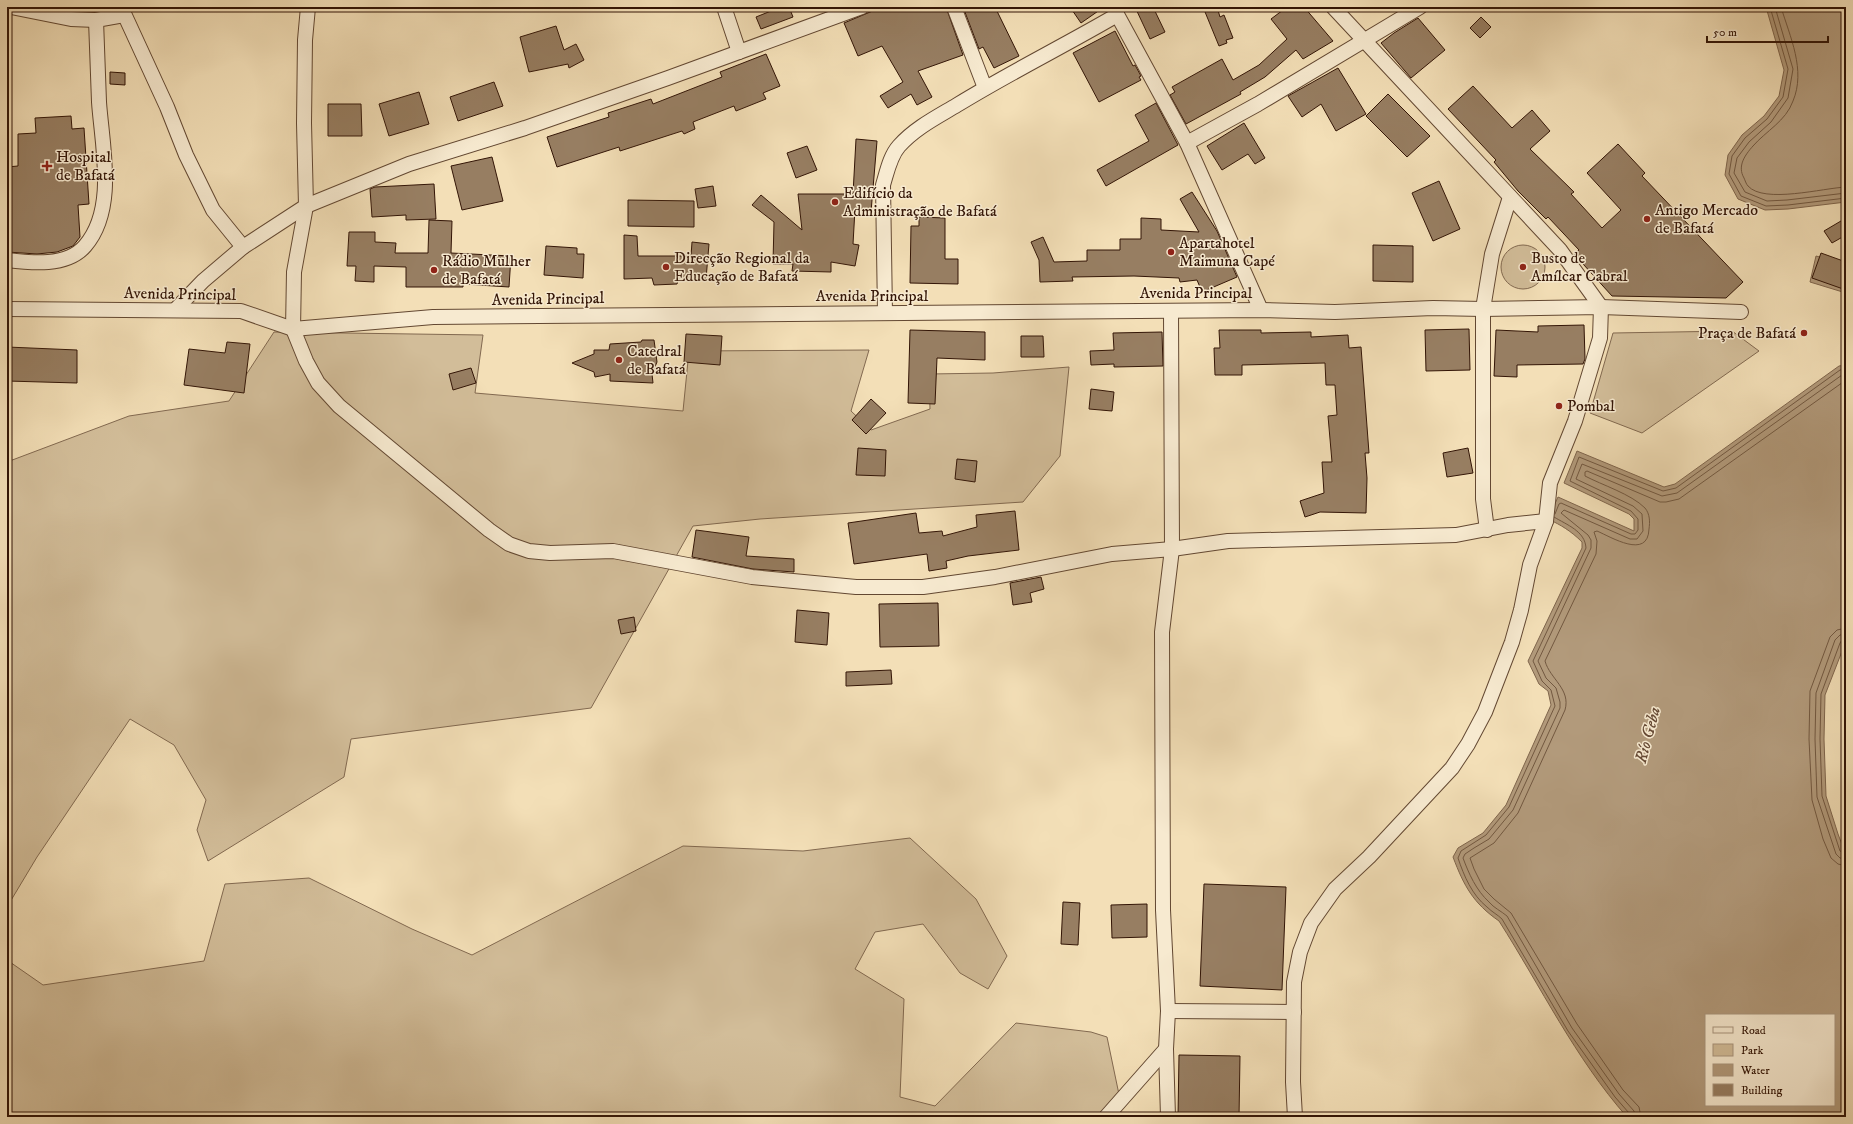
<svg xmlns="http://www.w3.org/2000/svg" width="1853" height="1124" font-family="'IM FELL DW Pica',serif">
<rect width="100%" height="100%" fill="#f3dfb7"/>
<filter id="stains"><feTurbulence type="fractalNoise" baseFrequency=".005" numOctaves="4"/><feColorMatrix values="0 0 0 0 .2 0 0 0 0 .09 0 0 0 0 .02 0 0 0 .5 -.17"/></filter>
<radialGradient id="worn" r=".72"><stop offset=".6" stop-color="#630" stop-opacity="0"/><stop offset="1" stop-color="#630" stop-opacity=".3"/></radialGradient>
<g fill="#d2bd99" stroke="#826950">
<circle cx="1523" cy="267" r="22"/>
<path d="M 1732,331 L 1759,351 L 1642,433 L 1590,413 L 1613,333 Z"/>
<path d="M 274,332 L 483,335 L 475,393 L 683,411 L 689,351 L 869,350 L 851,411 L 871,430 L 930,409 L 929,374 L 993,373 L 1069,367 L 1060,456 L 1023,502 L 760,519 L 693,526 L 591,708 L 351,739 L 344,777 L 208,861 L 197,830 L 206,800 L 174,745 L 130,719 L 37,857 L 7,907 L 7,462 L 129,416 L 229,401 Z"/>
<path d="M 910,838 L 976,899 L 1007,956 L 988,989 L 960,973 L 923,924 L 875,932 L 855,969 L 904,999 L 900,1097 L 935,1106 L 1016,1023 L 1091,1032 L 1107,1037 L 1121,1104 L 1103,1117 L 7,1117 L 7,960 L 43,985 L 204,961 L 225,884 L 309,878 L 412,929 L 472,955 L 683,846 L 803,851 Z"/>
</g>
<g fill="#b29a7b" stroke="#7f654c" fill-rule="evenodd">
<path d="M 1766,7 L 1846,7 L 1846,202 L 1788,209 L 1765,210 L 1738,199 L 1725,175 L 1728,155 L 1742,135 L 1764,116 L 1779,96 L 1784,70 Z"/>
<path d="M 1816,256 L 1846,264 L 1846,293 L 1810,282 Z"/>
<path d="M 1846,365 L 1846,641 L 1825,695 L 1824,739 L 1826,796 L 1838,834 L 1846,855 L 1846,1117 L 1627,1117 C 1575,1058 1541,987 1499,921 C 1473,903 1464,886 1453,857 L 1458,848 L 1483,833 L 1506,805 L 1551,705 L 1548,691 L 1539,684 L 1528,661 L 1582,548 L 1582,542 C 1571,531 1561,525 1548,519 L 1558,497 L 1634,531 L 1634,519 L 1629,514 L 1564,483 L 1577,451 L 1664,487 L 1675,484 L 1839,366 ZM 1706,1015 L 1834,1015 L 1834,1105 L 1706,1105 Z"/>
</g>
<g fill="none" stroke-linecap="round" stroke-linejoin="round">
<g stroke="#725840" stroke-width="1">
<path d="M 1770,7 L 1788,69 L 1783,97 L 1767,119 L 1745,138 L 1732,156 L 1729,174 L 1741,196 L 1766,206 L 1788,205 L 1846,198"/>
<path d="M 1775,7 L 1793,69 L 1788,98 L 1771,122 L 1749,142 L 1737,158 L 1734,173 L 1745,192 L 1767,201 L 1787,200 L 1846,193"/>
<path d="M 1781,7 C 1790,37 1806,70 1793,101 C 1786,121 1766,131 1753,146 C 1745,155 1737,166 1744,178 C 1745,180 1746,184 1748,186 C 1764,204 1823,188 1846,187"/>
<path d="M 1555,514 L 1559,504 L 1561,503 L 1631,534 L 1635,534 L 1638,530 L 1638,519 L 1631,511 L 1570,481 L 1579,457 L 1663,491 L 1676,488 L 1840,370 L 1846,369"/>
<path d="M 1554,517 C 1567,525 1585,531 1586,548 L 1533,661 L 1542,681 L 1551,690 L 1555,706 L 1509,807 L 1486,835 L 1461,851 L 1458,858 C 1464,876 1472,895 1487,907 C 1492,912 1498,915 1502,919 L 1568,1031 L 1615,1097 L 1629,1113 L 1630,1117"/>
<path d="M 1846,628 L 1837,630 L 1830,637 L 1810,691 L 1809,739 L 1812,800 L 1823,839 L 1831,858 L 1838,864 L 1846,866"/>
<path d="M 1846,634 L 1840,635 L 1835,640 L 1816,693 L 1815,739 L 1817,797 L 1836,854 L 1840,858 L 1846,859"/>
<path d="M 1846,639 L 1842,640 L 1840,643 L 1821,694 L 1820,739 L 1822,796 L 1840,851 L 1846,854"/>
<path d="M 1635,1117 L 1634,1111 L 1619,1094 L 1572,1028 L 1507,916 C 1501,911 1494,908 1489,902 C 1476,890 1469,874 1463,858 L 1465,854 L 1474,848 L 1489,839 L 1513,810 L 1560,708 L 1560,702 L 1556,688 L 1546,678 L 1538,661 L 1591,548 L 1591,540 L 1588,535 L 1561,513 L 1564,510 L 1630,539 L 1637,539 L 1643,531 L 1642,514 L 1633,506 L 1576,479 L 1582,464 L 1662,496 L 1677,493 L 1842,375 L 1846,374"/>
<path d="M 1641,1117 L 1639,1107 L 1623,1090 L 1577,1024 L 1511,913 L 1494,899 L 1484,889 L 1474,869 L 1470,858 L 1494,843 L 1518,813 L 1565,710 C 1571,689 1550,679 1545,661 L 1596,554 L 1597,541 L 1594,532 L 1597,531 C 1611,537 1648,560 1649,529 C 1650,522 1650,514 1645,508 C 1631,494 1602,485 1585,476 L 1585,472 L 1587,471 L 1660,502 L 1666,502 L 1679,499 L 1846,380"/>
</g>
</g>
<g fill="#977e62" stroke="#331506">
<path d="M 781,7 L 789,7 L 793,17 L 761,29 L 756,17 Z"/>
<path d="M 882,7 L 946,7 L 963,55 L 918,71 L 932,97 L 917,105 L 911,94 L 888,108 L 880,96 L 903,82 L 882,46 L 858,56 L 844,23 Z"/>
<path d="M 963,7 L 995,7 L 1019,56 L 994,68 L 983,47 L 979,49 Z"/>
<path d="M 1070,7 L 1104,7 L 1081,23 Z"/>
<path d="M 1135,7 L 1153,7 L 1165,32 L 1150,39 Z"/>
<path d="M 1203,7 L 1217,7 L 1220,17 L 1224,15 L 1233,38 L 1226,40 L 1227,43 L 1219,46 Z"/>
<path d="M 1287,7 L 1304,7 L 1333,41 L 1303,59 L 1296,50 L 1265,77 L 1240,92 L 1241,94 L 1186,124 L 1170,95 L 1175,92 L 1172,87 L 1222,59 L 1233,80 L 1259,65 L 1287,39 L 1271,19 Z"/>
<path d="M 1481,17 L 1491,27 L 1480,38 L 1470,28 Z"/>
<path d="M 1418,18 L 1445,50 L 1411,78 L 1381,43 L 1394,33 Z"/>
<path d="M 556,26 L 564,50 L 576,44 L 584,60 L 569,68 L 568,64 L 529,72 L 520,37 Z"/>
<path d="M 1115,31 L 1133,66 L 1135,65 L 1141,76 L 1139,77 L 1141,80 L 1099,102 L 1073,53 Z"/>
<path d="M 766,54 L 780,86 L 763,93 L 766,99 L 736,111 L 734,106 L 693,122 L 695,129 L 684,134 L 682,131 L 620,151 L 619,147 L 557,167 L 547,137 L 609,117 L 608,113 L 651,99 L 653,104 L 722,77 L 720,72 Z"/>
<path d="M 1338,68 L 1366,114 L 1336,131 L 1321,104 L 1302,117 L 1288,96 Z"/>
<path d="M 110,72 L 125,73 L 125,85 L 110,84 Z"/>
<path d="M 494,82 L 503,106 L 458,121 L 450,97 Z"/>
<path d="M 1473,86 L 1512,128 L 1532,110 L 1550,131 L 1530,149 L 1574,192 L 1571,194 L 1602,228 L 1621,210 L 1587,173 L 1618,144 L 1645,173 L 1642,176 L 1743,282 L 1726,298 L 1612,296 L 1574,254 L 1579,250 L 1548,217 L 1546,219 L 1518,191 L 1494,162 L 1496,160 L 1448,109 Z"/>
<path d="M 419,92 L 429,124 L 389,136 L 379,104 Z"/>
<path d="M 1388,94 L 1430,136 L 1407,157 L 1366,116 Z"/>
<path d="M 1156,103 L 1178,145 L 1106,186 L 1097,170 L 1149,141 L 1135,115 Z"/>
<path d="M 328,104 L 361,104 L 362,136 L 328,136 Z"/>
<path d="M 71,116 L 72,129 L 84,128 L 89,204 L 78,205 L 80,237 L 73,246 L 57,252 L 37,254 L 7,252 L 7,167 L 18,166 L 18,134 L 36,133 L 35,118 Z"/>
<path d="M 1244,123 L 1265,158 L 1255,164 L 1248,154 L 1222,170 L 1207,146 Z"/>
<path d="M 856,139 L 877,141 L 871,212 L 855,209 L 853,244 L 859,245 L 855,266 L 831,262 L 831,272 L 792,271 L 793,264 L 773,264 L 774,222 L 752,205 L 761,195 L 802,230 L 798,194 L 853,194 Z"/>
<path d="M 807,146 L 817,170 L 796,178 L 787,153 Z"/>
<path d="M 492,157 L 503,201 L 462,210 L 451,166 Z"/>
<path d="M 1439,181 L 1460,229 L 1433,241 L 1412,193 Z"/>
<path d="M 434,184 L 436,219 L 406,220 L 406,215 L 372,217 L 370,189 L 375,187 Z"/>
<path d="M 713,186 L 716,206 L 698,208 L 695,189 Z"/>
<path d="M 1192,192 L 1217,231 L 1237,277 L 1202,292 L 1197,280 L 1180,282 L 1179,278 L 1134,276 L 1072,277 L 1073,281 L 1040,282 L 1039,260 L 1031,242 L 1043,237 L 1054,262 L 1087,261 L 1087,250 L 1120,250 L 1120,239 L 1141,239 L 1141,218 L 1161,219 L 1161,230 L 1199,232 L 1180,199 Z"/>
<path d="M 628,200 L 694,201 L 694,227 L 628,226 Z"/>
<path d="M 919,217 L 945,218 L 945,259 L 958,259 L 958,284 L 910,283 L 911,226 L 919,226 Z"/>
<path d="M 1846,218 L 1846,235 L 1832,243 L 1824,231 Z"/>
<path d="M 429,220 L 452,221 L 451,253 L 511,256 L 509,287 L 463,284 L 463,287 L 406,287 L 406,267 L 374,266 L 374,282 L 355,281 L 356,266 L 347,266 L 349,232 L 375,232 L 375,242 L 396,243 L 395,253 L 428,253 Z"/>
<path d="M 624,235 L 637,236 L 638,256 L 691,256 L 692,242 L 709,244 L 706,279 L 679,278 L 677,284 L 654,285 L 652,278 L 624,279 Z"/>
<path d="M 1373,245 L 1413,246 L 1413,282 L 1373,281 Z"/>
<path d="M 546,246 L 577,248 L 577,254 L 584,254 L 583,278 L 544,275 Z"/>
<path d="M 1821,253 L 1846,262 L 1846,290 L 1812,278 Z"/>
<path d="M 1584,325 L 1585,359 L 1583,364 L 1517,365 L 1517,377 L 1494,376 L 1496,330 L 1538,332 L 1538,326 Z"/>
<path d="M 1469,329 L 1470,370 L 1426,371 L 1425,330 Z"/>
<path d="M 910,330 L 985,332 L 985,360 L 937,358 L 935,404 L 908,403 Z"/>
<path d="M 1219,330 L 1261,330 L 1261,333 L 1311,332 L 1311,337 L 1348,335 L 1349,348 L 1361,347 L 1369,453 L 1365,453 L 1367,478 L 1366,513 L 1320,512 L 1305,517 L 1300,501 L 1324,493 L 1322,462 L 1332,462 L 1328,416 L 1337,415 L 1335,385 L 1326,385 L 1325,363 L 1242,365 L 1242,375 L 1215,375 L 1214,348 L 1220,348 Z"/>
<path d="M 1162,332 L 1163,366 L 1114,367 L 1114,364 L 1091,365 L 1090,351 L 1114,350 L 1113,333 Z"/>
<path d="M 686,334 L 722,336 L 720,365 L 684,362 Z"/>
<path d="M 1021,336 L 1043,336 L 1044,357 L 1021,357 Z"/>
<path d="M 642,340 L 654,340 L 657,362 L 652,374 L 653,383 L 610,381 L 610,374 L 595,377 L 594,372 L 572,363 L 594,354 L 594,350 L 609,350 L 610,344 L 641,342 Z"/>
<path d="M 227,342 L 250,344 L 244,393 L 184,385 L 189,349 L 225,353 Z"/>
<path d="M 7,347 L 77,350 L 77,383 L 7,381 Z"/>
<path d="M 471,368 L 476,383 L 453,390 L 449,374 Z"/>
<path d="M 1091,389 L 1114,392 L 1112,411 L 1089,409 Z"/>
<path d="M 871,399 L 886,413 L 866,434 L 852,420 Z"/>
<path d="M 858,448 L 886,450 L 885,476 L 856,475 Z"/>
<path d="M 1468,448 L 1473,473 L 1447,477 L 1443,453 Z"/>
<path d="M 957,459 L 977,461 L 975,482 L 955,479 Z"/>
<path d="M 1015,511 L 1019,550 L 968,556 L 946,561 L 947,568 L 929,571 L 927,554 L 854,564 L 848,523 L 916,513 L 919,533 L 942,531 L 943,536 L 977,527 L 976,515 Z"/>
<path d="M 696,530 L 749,537 L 746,556 L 794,559 L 794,572 L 753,569 L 692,557 Z"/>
<path d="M 1041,577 L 1044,589 L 1030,593 L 1032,602 L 1013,605 L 1010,583 Z"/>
<path d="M 938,603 L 939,646 L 880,647 L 879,604 Z"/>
<path d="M 797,610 L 829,613 L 827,645 L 795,642 Z"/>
<path d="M 634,617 L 636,631 L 621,634 L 618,620 Z"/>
<path d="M 891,670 L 892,684 L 846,686 L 846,672 Z"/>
<path d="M 1204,884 L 1286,887 L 1282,990 L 1200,986 Z"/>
<path d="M 1063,902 L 1080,903 L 1078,945 L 1061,944 Z"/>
<path d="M 1147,904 L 1147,937 L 1112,938 L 1111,905 Z"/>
<path d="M 1179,1055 L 1240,1056 L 1239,1117 L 1178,1117 Z"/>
</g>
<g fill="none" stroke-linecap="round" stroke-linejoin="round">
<g stroke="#634832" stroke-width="16">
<g id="minor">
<path d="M 11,7 L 71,19 L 96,20"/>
<path d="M 121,7 L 167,107 L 186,155 L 213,210 L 243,247"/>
<path d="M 308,7 L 305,40 L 304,123 L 306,206 L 294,272 L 293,329 L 306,361 L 318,383 L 339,406 L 489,530 L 509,544 L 529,551 L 550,553 L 613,551 L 752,577 L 856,587 L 923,587 L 995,577 L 1112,554 L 1172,549 L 1228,541 L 1456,535 L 1508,525 L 1546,521"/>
<path d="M 724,7 L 739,52"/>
<path d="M 954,7 L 985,88"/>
<path d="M 1113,7 L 1187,143 L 1261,310"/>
<path d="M 1187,143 L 1258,104 L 1420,7"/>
<path d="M 7,260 C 31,263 67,267 85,246 C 117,209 102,146 99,102 C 98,75 97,47 96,20 L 124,15"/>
<path d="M 7,309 L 241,311 L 293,329 L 433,317 L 1261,310 L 1335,312 L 1433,308 L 1483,309 L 1601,307 L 1741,312"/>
<path d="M 175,310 L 203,281 L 243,247 L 306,206 L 409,164 L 525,128 L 668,78 L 862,7"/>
<path d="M 885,313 L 883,185 C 887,172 890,156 899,146 C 915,128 937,117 957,105 C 1009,73 1064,46 1117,15"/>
<path d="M 1487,530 L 1483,499 L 1483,309 L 1492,254 L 1510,197"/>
<path d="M 1168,1011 L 1294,1012"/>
<path d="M 1106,1117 L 1166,1049"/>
<path d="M 1168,1117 L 1166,1049 L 1168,1011 L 1163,910 L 1162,632 L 1172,549 L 1171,311"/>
<path d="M 1295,1117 L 1293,1082 L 1294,982 L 1300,952 L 1311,923 L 1335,889 L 1369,857 L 1452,768 L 1468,744 L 1485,712 L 1512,642 L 1521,610 L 1530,565 L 1546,521 L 1550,483 L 1575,421 L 1600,338 L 1601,307 L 1560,250 L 1333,7"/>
</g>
</g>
<use href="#minor" stroke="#f7ead0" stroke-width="14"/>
</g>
<g fill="#8f2418" stroke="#f7ead0" stroke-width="1.5">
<path d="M45 160h4v4h4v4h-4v4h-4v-4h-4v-4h4z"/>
<circle cx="835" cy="202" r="4"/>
<circle cx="1647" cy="219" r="4"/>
<circle cx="1171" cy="252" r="4"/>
<circle cx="666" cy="267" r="4"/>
<circle cx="1523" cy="267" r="4"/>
<circle cx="434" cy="270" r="4"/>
<circle cx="1804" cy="333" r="4"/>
<circle cx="619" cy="360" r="4"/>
<circle cx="1559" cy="406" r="4"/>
</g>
<g text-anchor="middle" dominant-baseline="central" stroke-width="3" stroke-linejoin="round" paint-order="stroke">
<g font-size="16" fill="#331506" stroke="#f7ead0" text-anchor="start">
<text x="56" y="157">Hospital<tspan x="56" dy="18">de Bafatá</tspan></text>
<text x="843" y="193">Edifício da<tspan x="843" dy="18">Administração de Bafatá</tspan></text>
<text x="1655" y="210">Antigo Mercado<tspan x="1655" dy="18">de Bafatá</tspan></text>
<text x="1179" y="243">Apartahotel<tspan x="1179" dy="18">Maimuna Capé</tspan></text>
<text x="674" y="258">Direcção Regional da<tspan x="674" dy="18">Educação de Bafatá</tspan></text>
<text x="1531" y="258">Busto de<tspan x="1531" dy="18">Amílcar Cabral</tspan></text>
<text x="442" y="261">Rádio Mulher<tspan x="442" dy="18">de Bafatá</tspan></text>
<text x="1796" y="333" text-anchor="end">Praça de Bafatá</text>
<text x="627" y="351">Catedral<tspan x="627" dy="18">de Bafatá</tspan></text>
<text x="1567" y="406">Pombal</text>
</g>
<g font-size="16" fill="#331506" stroke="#f7ead0">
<text x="1196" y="293">Avenida Principal</text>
<text transform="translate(180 294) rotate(1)">Avenida Principal</text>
<text x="872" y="296">Avenida Principal</text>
<text transform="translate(548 299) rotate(-1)">Avenida Principal</text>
</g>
<g font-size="17" font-style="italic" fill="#664a35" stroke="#f7ead0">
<text transform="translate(1648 735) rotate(-75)">Río Geba</text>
</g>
</g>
<rect width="1853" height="1124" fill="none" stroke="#f3dfb7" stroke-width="24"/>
<rect x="8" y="8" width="1837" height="1108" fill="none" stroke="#331506" stroke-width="2"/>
<rect x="12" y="12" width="1829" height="1100" fill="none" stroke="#331506"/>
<rect x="1705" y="1014" width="130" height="92" fill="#f7ead0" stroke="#a9957f"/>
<rect x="1713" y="1027" width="20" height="6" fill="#f7ead0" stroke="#a9957f"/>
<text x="1741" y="1034" font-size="12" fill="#331506">Road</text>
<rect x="1713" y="1044" width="20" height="12" fill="#d2bd99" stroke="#a9957f"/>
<text x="1741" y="1054" font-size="12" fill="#331506">Park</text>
<rect x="1713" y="1064" width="20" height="12" fill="#b29a7b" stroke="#a9957f"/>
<text x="1741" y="1074" font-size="12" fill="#331506">Water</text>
<rect x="1713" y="1084" width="20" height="12" fill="#977e62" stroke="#a9957f"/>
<text x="1741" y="1094" font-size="12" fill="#331506">Building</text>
<path d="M1707 36v6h121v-6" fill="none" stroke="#331506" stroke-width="2"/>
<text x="1713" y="36" font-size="12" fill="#331506" stroke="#f7ead0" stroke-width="3" paint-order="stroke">50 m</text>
<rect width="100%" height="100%" filter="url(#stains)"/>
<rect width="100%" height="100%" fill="url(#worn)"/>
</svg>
